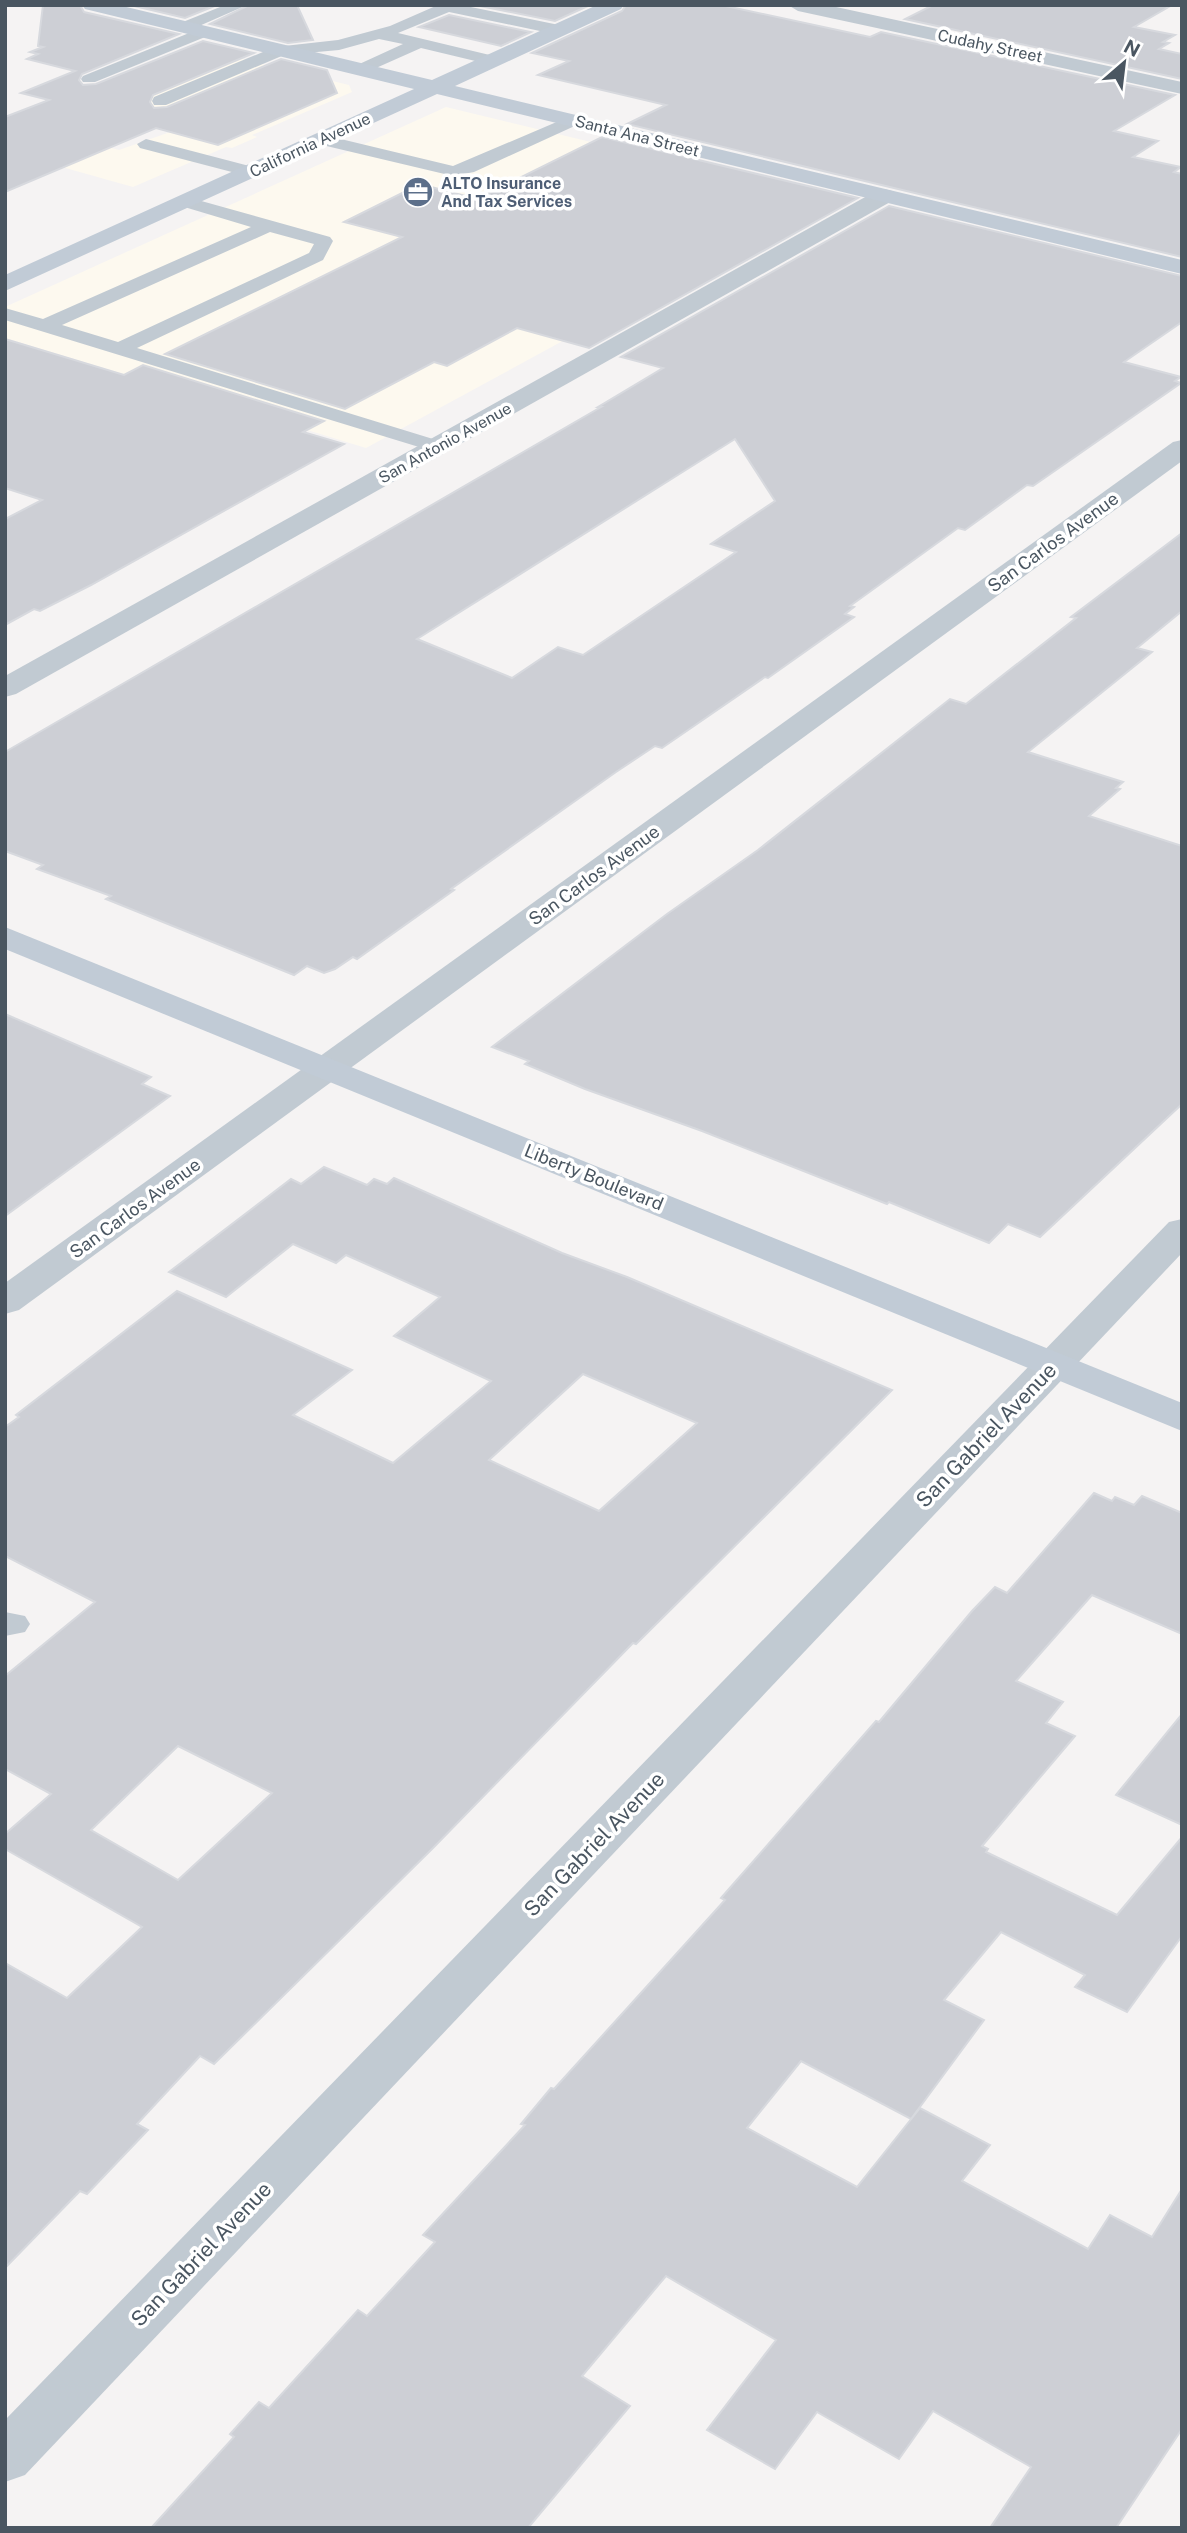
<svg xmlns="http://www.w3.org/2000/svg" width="1187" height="2533" font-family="'Public Sans',sans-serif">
<rect width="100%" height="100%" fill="#f5f3f3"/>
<g fill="#fdf9ef">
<path d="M 242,59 L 349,85 L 352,92 L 252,135 L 257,137 L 232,148 L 226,147 L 133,187 L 5,151 L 5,119 L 119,150 L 193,124 L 128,105 Z"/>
<path d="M 446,107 L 649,156 L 616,312 L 366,448 L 5,338 L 5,307 Z"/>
</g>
<g fill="#cdcfd5" stroke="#d7d9de" stroke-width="2" fill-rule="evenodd">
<path d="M 43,5 L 80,5 L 84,12 L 179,34 L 82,74 L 79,80 L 83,85 L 96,84 L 203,41 L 254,53 L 153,95 L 150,102 L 154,108 L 167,107 L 281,59 L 327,70 L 337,93 L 218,145 L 156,128 L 5,192 L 5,117 L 49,100 L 21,93 L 75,71 L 27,59 L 38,54 L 30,52 L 43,47 L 38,46 Z"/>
<path d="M 130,5 L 217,5 L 185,18 Z"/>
<path d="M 249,5 L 297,5 L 313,40 L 288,43 L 210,24 Z"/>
<path d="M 475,5 L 590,5 L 555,21 Z"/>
<path d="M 626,5 L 721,5 L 870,37 L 881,32 L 1175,95 L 1114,131 L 1158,141 L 1133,157 L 1181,167 L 1174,172 L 1182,174 L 1182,257 L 627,124 L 666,105 L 538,75 L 569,61 L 532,53 L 622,11 Z"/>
<path d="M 933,5 L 1172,5 L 1134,27 L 1175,35 L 1163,42 L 1169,43 L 1159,49 L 1182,54 L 1182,79 L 905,19 Z"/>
<path d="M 449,15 L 531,32 L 501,46 L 419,27 Z"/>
<path d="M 602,137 L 858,198 L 589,348 L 517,328 L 447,366 L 434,362 L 345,409 L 165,354 L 402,237 L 344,222 L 420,184 L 477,199 Z"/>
<path d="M 889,206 L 1182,276 L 1182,322 L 1124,362 L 1181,377 L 1175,381 L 1181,383 L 1033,486 L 1027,485 L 965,530 L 958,528 L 850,606 L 854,607 L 845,614 L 854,617 L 768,678 L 765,677 L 662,748 L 655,746 L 616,772 L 451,889 L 454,890 L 357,959 L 353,957 L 335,969 L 324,973 L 307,966 L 294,975 L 106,899 L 111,896 L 37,869 L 43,865 L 5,851 L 5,752 L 601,407 L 598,407 L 663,368 L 621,357 ZM 735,439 L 775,501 L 711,544 L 736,552 L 583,655 L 558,647 L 512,678 L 417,639 Z"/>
<path d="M 5,339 L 124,375 L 143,365 L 324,421 L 303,432 L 344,444 L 91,585 L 40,611 L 34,609 L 5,625 L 5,519 L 42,500 L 5,488 Z"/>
<path d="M 1182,533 L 1182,611 L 1137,648 L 1152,652 L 1028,752 L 1123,782 L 1116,788 L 1120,789 L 1089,816 L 1182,846 L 1182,1104 L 1040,1237 L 1008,1224 L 989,1243 L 889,1202 L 887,1204 L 702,1131 L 585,1089 L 525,1064 L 529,1061 L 492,1047 L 667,914 L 758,850 L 950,699 L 966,704 L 1076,618 L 1071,617 Z"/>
<path d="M 5,1014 L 151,1077 L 142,1084 L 170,1096 L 5,1216 Z"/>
<path d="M 324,1167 L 367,1185 L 374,1179 L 387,1184 L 394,1178 L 562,1253 L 627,1277 L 892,1390 L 636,1644 L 633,1643 L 433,1848 L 214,2064 L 200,2056 L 137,2124 L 148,2130 L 87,2194 L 80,2191 L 5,2268 L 5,1963 L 67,1998 L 142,1927 L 5,1849 L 5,1834 L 51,1794 L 5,1769 L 5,1676 L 95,1602 L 5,1556 L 5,1427 L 19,1417 L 16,1415 L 177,1291 L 352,1370 L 293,1415 L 393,1463 L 491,1381 L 394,1336 L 440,1297 L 346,1255 L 336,1263 L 293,1244 L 226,1297 L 169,1272 L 291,1179 L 301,1184 ZM 583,1374 L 697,1423 L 599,1511 L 489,1460 ZM 178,1746 L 272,1793 L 178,1880 L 91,1830 Z"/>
<path d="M 1094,1493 L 1112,1501 L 1115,1497 L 1134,1505 L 1142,1496 L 1182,1513 L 1182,1634 L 1092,1595 L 1016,1681 L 1063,1702 L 1046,1723 L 1075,1736 L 982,1846 L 988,1849 L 986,1852 L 1117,1915 L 1182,1837 L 1182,1936 L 1127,2012 L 1075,1987 L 1085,1975 L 1001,1932 L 944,2000 L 984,2020 L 911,2119 L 801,2061 L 747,2128 L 857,2187 L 920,2108 L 990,2145 L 962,2181 L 1088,2249 L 1110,2215 L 1152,2237 L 1182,2189 L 1182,2429 L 1116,2528 L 990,2528 L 1031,2467 L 933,2411 L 899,2459 L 817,2412 L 775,2469 L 707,2430 L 776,2340 L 666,2276 L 582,2376 L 630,2406 L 528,2528 L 151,2528 L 234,2437 L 230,2434 L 259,2402 L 269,2408 L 358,2310 L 367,2316 L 435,2242 L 423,2235 L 525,2125 L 521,2124 L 551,2088 L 554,2089 L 725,1900 L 721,1898 L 876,1721 L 879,1722 L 972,1611 L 995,1587 L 1007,1593 Z"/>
<path d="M 1182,1714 L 1182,1825 L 1116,1795 Z"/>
</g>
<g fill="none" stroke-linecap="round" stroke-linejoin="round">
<g fill="#c1cad2" fill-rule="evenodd">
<path d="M 225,5 L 247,5 L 190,30 L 178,30 L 176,27 L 178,24 Z"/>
<path d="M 438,5 L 461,5 L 559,25 L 567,30 L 559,35 L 449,12 L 398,33 L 498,57 L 500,60 L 498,63 L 492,65 L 421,48 L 367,72 L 355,72 L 353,69 L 355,66 L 403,44 L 379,39 L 339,50 L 284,55 L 166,105 L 154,105 L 152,101 L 154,97 L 275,47 L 338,40 L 390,26 Z"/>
<path d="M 204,27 L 212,32 L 210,35 L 95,82 L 83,82 L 81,79 L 83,76 Z"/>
<path d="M 573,115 L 579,116 L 581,120 L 579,124 L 474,172 L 453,176 L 318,144 L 315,140 L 324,135 L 453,166 Z"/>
<path d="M 146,139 L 257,168 L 260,172 L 251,177 L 140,148 L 137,144 Z"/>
<path d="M 187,197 L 330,237 L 333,241 L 323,260 L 137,348 L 446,443 L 449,447 L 446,451 L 432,451 L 5,320 L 5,308 L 43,319 L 251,227 L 181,206 L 178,202 L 181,198 ZM 270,232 L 314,244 L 309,253 L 118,342 L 62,325 Z"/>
<path d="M 5,1612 L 25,1616 L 30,1624 L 25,1632 L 5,1636 Z"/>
</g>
<g fill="#c1cad2" fill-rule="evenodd">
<path d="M 788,5 L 827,5 L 1182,82 L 1182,94 L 798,11 Z"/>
<path d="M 884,189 L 892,191 L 895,196 L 892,201 L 16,694 L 5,697 L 5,676 L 876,191 Z"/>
<path d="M 1182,440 L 1182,461 L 19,1310 L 5,1314 L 5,1283 L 1173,442 Z"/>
<path d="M 1182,1219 L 1182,1253 L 25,2475 L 5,2482 L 5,2420 L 1169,1222 Z"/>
</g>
<g fill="#c1cbd6" fill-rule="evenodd">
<path d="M 82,5 L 118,5 L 432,80 L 597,5 L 624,5 L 621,9 L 455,86 L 1182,260 L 1182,274 L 437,94 L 5,291 L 5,275 L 414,89 L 85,9 Z"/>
<path d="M 5,927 L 1182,1403 L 1182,1431 L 5,949 Z"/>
</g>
</g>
<defs>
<g id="office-disc" transform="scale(1.575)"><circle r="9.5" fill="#5c6f8a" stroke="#fff"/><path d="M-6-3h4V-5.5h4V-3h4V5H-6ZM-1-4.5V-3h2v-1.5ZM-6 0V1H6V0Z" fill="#fff"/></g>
</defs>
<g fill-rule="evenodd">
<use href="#office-disc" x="418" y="192"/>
</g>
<g text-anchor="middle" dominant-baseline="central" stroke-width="7" stroke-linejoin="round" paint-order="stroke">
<g font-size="16" fill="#4a5661" stroke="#fff">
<text transform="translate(990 46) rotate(12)">Cudahy Street</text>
<text transform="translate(637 136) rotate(14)">Santa Ana Street</text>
<text transform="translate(310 145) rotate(-25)">California Avenue</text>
<text transform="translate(445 443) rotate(-29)">San Antonio Avenue</text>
</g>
<g font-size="16" font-weight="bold" fill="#4e5e75" stroke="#fff" text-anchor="start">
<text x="441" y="183">ALTO Insurance<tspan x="441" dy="18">And Tax Services</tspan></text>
</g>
<g font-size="18" fill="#4a5661" stroke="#fff">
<text transform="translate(1053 542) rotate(-36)">San Carlos Avenue</text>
<text transform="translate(594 875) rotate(-36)">San Carlos Avenue</text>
<text transform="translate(594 1177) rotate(22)">Liberty Boulevard</text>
<text transform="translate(135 1208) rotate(-36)">San Carlos Avenue</text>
</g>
<g font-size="21" fill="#4a5661" stroke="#fff">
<text transform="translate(986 1435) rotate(-46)">San Gabriel Avenue</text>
<text transform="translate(594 1844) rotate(-46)">San Gabriel Avenue</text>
<text transform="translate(201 2254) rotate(-46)">San Gabriel Avenue</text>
</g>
</g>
<rect width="1187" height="2533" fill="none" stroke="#4a5661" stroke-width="14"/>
<g transform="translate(1124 63) rotate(28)" stroke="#ffffff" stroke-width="5" paint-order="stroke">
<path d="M0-5L12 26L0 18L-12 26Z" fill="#4a5661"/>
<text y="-10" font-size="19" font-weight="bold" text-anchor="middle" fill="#4a5661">N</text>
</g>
</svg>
